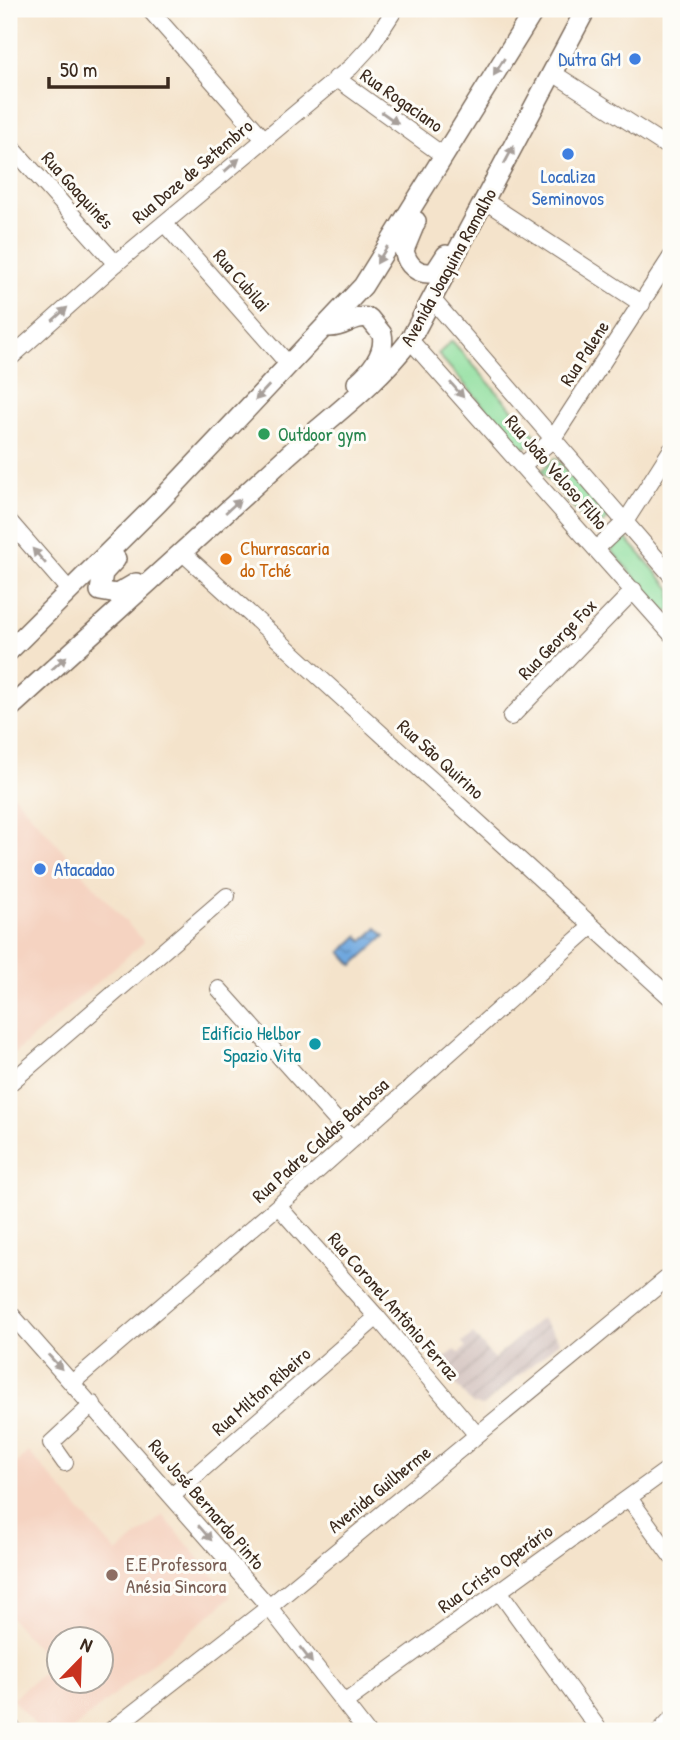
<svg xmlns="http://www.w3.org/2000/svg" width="680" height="1740" viewBox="0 0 680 1740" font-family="'Patrick Hand',sans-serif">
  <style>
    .built { fill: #f5d3c1; fill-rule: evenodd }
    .industrial { fill: url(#industrial-furrows) }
    .green { fill: #8ede9d; stroke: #64845e; stroke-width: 2 }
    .water { fill: url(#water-ripples); stroke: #56697e; stroke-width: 2 }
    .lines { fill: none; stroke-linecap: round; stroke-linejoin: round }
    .minor-casing { stroke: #7c6b5b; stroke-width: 18 }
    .major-casing { stroke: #7c6b5b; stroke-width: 22 }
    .minor { stroke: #fff; stroke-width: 16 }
    .major { stroke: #fff; stroke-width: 19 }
    .oneway { fill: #a79f9a }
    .shop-dot { fill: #3f7fe0; stroke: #fdfcf7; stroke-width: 2.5 }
    .leisure-dot { fill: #2e9e5b; stroke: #fdfcf7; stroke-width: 2.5 }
    .food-dot { fill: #e8710a; stroke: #fdfcf7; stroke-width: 2.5 }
    .culture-dot { fill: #0f9aa8; stroke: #fdfcf7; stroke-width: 2.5 }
    .education-dot { fill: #8d6e63; stroke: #fdfcf7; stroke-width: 2.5 }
    .labels { text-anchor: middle; stroke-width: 6; stroke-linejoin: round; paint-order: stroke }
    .shop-label { font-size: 19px; fill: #366cbe; stroke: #fdfcf7; text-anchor: end }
    .street-label { font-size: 19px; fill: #3b2a1e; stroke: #fdfcf7 }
    .leisure-label { font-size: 19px; fill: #27864d; stroke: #fdfcf7; text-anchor: start }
    .food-label { font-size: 19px; fill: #c56008; stroke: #fdfcf7; text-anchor: start }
    .culture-label { font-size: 19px; fill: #0d838f; stroke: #fdfcf7; text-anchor: end }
    .education-label { font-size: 19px; fill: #785e54; stroke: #fdfcf7; text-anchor: start }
  </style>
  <defs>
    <pattern id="industrial-furrows" width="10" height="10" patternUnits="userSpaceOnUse" patternTransform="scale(1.75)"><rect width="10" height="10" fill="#d1c0bc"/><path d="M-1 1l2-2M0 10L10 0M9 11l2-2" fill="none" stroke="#b4a5a1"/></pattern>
    <pattern id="water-ripples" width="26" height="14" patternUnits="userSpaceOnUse" patternTransform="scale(1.75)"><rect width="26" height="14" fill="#70a8df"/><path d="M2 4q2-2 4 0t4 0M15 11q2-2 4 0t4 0" fill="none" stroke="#5d89b4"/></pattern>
  </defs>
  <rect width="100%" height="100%" fill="#fdfcf7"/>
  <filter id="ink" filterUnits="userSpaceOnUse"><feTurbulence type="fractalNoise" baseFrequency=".0143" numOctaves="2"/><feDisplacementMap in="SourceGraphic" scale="14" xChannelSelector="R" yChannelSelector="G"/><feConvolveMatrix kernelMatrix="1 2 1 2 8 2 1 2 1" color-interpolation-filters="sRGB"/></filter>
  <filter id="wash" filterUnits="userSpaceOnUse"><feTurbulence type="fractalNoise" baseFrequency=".00686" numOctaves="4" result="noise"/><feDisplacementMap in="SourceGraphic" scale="28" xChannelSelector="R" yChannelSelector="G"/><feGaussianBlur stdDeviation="1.57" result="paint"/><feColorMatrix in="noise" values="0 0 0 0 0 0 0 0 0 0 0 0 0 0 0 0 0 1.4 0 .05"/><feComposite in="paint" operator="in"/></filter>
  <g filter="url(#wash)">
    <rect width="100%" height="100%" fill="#f4e3cb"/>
    <path class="built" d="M9,790l135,152 -135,116z
      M29,1452l88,101 46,-38 68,82 -160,134h-30l-29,-32 40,-34 -43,-49v-146zM60,1638h42v42h-42z"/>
    <path class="industrial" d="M541,1318l19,23 -77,65 -11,-2 -34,-41 17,-13 4,3 7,-5 -4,-5 11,-9 21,25z"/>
    <path class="green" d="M452,341l85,96 -15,13 -84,-96z
      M555,458l54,60 -15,13 -53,-60z
      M625,537l46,52v20l-5,4 -55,-63z"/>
    <path class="water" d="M377,928l8,8 -32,29 -12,-13 17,-16 5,5z"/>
  </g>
  <g filter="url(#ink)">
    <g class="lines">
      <defs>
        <path id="minor" d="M149,9l114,129
          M553,73l118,76
          M336,78l108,78
          M9,144l107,120
          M485,201l157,103
          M164,223l125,142
          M432,299l239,276
          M410,340l261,294
          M9,359l110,-98 232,-194 22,-24 22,-34
          M523,465l29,-25 119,-183
          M9,521l60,69
          M596,549l29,-27 46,-72
          M182,552l489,446
          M511,717l123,-127
          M219,989l134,150
          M9,1084l218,-188
          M278,1206l99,111 100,118
          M9,1312l260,295 97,124
          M73,1382l205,-176 314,-280
          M65,1463l-14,-20 42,-39
          M172,1496l205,-179
          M629,1498l42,58
          M499,1591l101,140
          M344,1703l327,-236
          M9,1725l6,6
          M110,1731l159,-124 402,-332
          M660,1731l11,-12"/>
        <path id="major" d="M416,221l-12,29c3,16 15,26 31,22l11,-17
          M329,327c16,1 23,-12 40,-9l13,16c4,19 -11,37 -25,49
          M116,559l-13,14 -3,18 17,3 19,-11
          M9,651l149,-148 205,-217 172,-277
          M9,709c92,-84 185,-167 277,-252 43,-39 88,-70 124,-117l176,-331"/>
      </defs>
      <use href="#minor" class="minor-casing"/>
      <use href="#major" class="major-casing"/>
      <use href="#minor" class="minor"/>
      <use href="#major" class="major"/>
    </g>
    <defs><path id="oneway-solid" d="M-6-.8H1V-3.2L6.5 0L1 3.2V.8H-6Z" transform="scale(1.75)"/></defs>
    <g class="oneway">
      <use href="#oneway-solid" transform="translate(499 67) rotate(122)"/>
      <use href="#oneway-solid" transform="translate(390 118) rotate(35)"/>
      <use href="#oneway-solid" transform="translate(509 155) rotate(-62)"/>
      <use href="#oneway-solid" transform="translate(232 165) rotate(-41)"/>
      <use href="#oneway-solid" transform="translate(382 255) rotate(122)"/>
      <use href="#oneway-solid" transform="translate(60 314) rotate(-42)"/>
      <use href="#oneway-solid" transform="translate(457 390) rotate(49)"/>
      <use href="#oneway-solid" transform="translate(262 393) rotate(133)"/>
      <use href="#oneway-solid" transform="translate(233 506) rotate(-42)"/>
      <use href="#oneway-solid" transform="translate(39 556) rotate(-131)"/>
      <use href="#oneway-solid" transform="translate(59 663) rotate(-42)"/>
      <use href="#oneway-solid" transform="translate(55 1362) rotate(47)"/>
      <use href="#oneway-solid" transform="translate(205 1533) rotate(49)"/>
      <use href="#oneway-solid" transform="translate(306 1655) rotate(52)"/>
    </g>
  </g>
  <g class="shop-dot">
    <circle cx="635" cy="59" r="7"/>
    <circle cx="568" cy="154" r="7"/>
    <circle cx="40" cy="869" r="7"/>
  </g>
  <circle class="leisure-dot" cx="264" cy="434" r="7"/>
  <circle class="food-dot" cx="226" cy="559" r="7"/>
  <circle class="culture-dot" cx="315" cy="1044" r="7"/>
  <circle class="education-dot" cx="112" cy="1575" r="7"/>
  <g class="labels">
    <g class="shop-label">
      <text x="621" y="66">Dutra GM</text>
      <text x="568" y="183" text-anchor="middle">Localiza<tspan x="568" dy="22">Seminovos</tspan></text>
      <text x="54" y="876" text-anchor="start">Atacadao</text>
    </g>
    <g class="street-label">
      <text transform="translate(402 100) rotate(35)" y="7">Rua Rogaciano</text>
      <text transform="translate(192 171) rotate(-40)" y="7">Rua Doze de Setembro</text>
      <text transform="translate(78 190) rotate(48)" y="7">Rua Goaquinés</text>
      <text transform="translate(448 267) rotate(-61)" y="7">Avenida Joaquina Ramalho</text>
      <text transform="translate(242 280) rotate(49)" y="7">Rua Cubilai</text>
      <text transform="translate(584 353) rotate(-57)" y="7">Rua Palene</text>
      <text transform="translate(557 472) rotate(49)" y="7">Rua João Veloso Filho</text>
      <text transform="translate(557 639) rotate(-46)" y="7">Rua George Fox</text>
      <text transform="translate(441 759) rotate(42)" y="7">Rua São Quirino</text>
      <text transform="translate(320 1140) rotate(-42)" y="7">Rua Padre Caldas Barbosa</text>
      <text transform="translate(394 1306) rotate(49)" y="7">Rua Coronel Antônio Ferraz</text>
      <text transform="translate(261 1391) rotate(-41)" y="7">Rua Milton Ribeiro</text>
      <text transform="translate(379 1489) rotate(-39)" y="7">Avenida Guilherme</text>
      <text transform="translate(207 1504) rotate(49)" y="7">Rua José Bernardo Pinto</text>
      <text transform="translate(495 1568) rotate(-36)" y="7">Rua Cristo Operário</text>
    </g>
    <g class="leisure-label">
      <text x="278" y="441">Outdoor gym</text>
    </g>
    <g class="food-label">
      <text x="240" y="555">Churrascaria<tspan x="240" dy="22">do Tché</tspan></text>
    </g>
    <g class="culture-label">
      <text x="301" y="1040">Edifício Helbor<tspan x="301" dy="22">Spazio Vita</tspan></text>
    </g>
    <g class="education-label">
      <text x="126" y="1571">E.E Professora<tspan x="126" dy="22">Anésia Sincora</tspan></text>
    </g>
  </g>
  <rect width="680" height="1740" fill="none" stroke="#fdfcf7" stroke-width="35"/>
  <g transform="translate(80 1660) rotate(23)"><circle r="33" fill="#fdfcf7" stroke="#afa8a0" stroke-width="2"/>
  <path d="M0-5L12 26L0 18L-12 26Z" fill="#c8321e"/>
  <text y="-10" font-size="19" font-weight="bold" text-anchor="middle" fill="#3b2a1e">N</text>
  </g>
  <path d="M49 77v10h119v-10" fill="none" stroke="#3b2a1e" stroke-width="3.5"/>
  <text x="60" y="77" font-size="21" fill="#3b2a1e" stroke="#fdfcf7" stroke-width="5" paint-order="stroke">50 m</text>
</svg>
